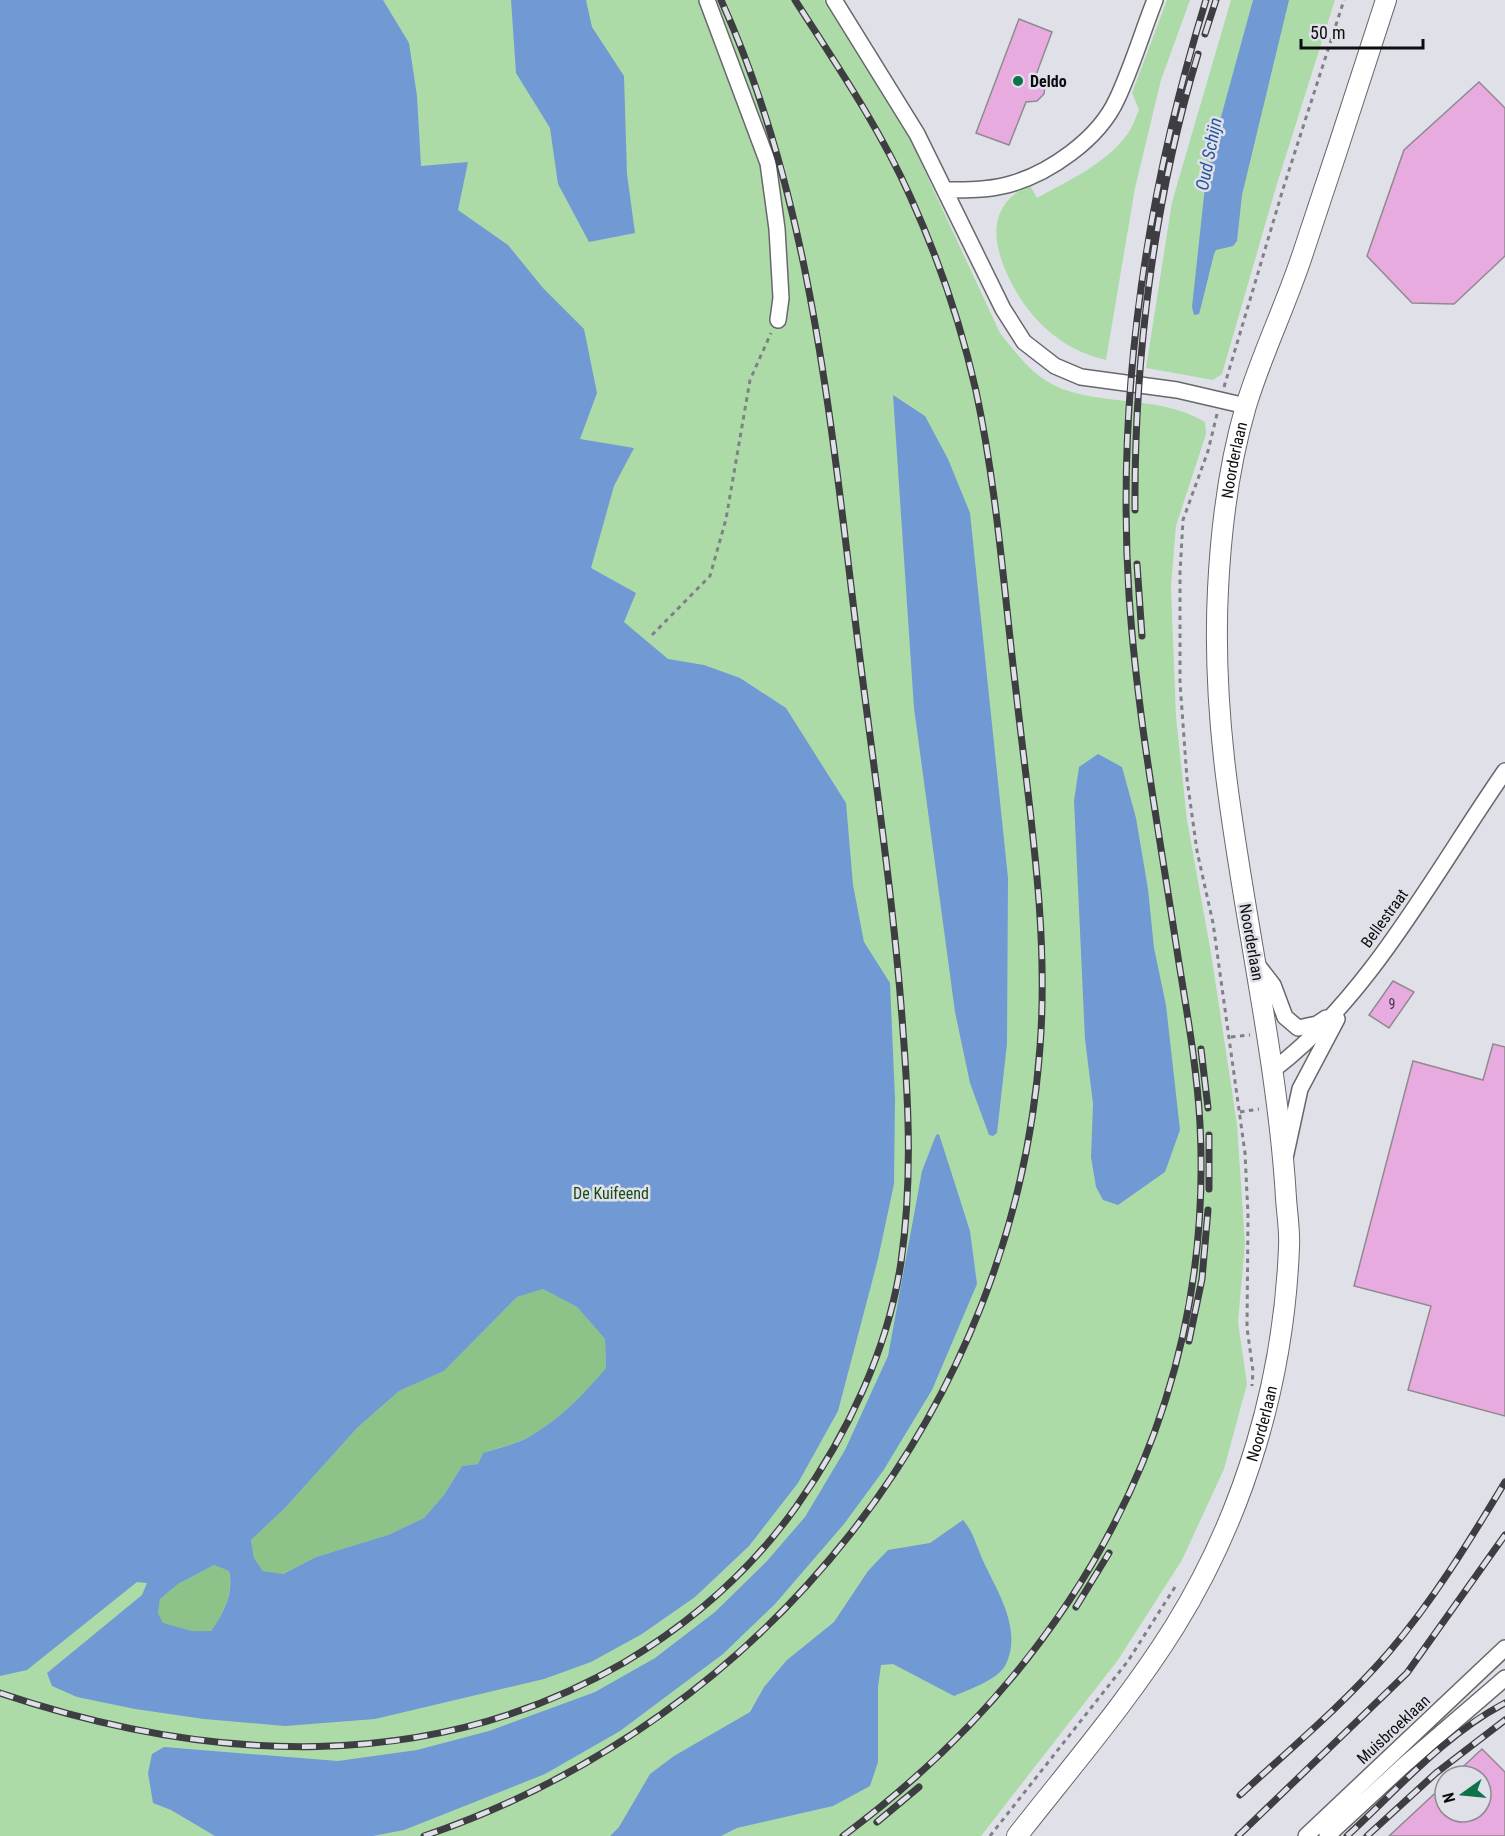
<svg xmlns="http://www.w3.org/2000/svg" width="1505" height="1836" viewBox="0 0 1505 1836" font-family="'Roboto Condensed',sans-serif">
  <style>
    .green { fill: #acdba8 }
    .forest { fill: #8dc389 }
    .water { fill: #7199d4; fill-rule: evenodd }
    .building { fill: #e8abe0; stroke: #908a8f; stroke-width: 1.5 }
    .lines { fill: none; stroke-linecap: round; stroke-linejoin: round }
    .minor-casing { stroke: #67676e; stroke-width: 18 }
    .major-casing { stroke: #67676e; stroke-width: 22 }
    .path { stroke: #808186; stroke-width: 3; stroke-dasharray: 4.5 4.5; stroke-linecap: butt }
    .minor { stroke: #fff; stroke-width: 15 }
    .major { stroke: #fff; stroke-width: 20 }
    .rail-casing { stroke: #3e3e42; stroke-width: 7 }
    .rail { stroke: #e0e1e8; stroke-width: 4.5; stroke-dasharray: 14; stroke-linecap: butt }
    .poi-dot { fill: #107249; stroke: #e0e1e8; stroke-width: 2 }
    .labels { text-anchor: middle; stroke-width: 5; stroke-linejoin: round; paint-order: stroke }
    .number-label { font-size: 14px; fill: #443444 }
    .poi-label { font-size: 16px; font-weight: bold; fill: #0d0d10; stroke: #e0e1e8; text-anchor: start }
    .street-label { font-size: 16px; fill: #0d0d10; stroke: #e0e1e8 }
    .park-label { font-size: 16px; fill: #164c15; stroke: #e0e1e8 }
    .water-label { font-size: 18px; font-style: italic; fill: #24559d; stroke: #e0e1e8 }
  </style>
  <rect width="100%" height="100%" fill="#e0e1e8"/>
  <path class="green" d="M0,0h824l84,135 92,198c13,16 27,35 45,47 44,29 111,12 160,42l1,12 -30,92 -5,61 5,130 11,103 24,133 26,171 8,120 -7,78 9,62 -23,85 -42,91 -64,100 -137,176h-981z
    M1167,0h23l-29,80 -26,108 -29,172c-49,-11 -83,-47 -102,-93 -7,-18 -12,-40 -2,-58 5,-11 17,-18 27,-25l8,14c31,-17 68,-34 89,-62 6,-7 9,-18 13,-26l-7,-17z
    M1231,0h104l-59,187 -54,187 -9,6 -67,-12 26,-166z"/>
  <path class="forest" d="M543,1289l34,18 28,32 1,30c-22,25 -45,49 -74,66 -14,9 -34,12 -49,18l-5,11 -16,2 -18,29 -20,23 -36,17 -72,22 -34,17 -19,-3 -9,-13 -3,-18 34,-32 72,-80 42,-37 45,-20 73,-74z
    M214,1565l15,6c4,24 -5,41 -18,60h-19l-29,-7 -5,-11 2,-14 18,-15z"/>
  <path class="water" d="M0,0h383l26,43 8,53 4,70 47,-4 -10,48 50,35 35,43 41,41 13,64 -17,46 54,9 -20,38 -23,82 45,25 -12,29 44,37 36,6 36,13 46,30 60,95 7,82 11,57 26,41 5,116 -1,85 -16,75 -40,152 -40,72 -49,63 -54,51 -53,37 -51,28 -47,17 -169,40 -90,7 -81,-7 -69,-10 -58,-12 -25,-11 -5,-13 95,-78 5,-12 -10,-1 -110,88 -27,6zM543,1289l34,18 28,32 1,29c-22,26 -45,50 -74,67 -14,9 -34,13 -49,18l-5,11 -16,2 -18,29 -20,23 -36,17 -72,22 -33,17 -20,-3 -9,-13 -3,-18 34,-32 72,-80 42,-37 45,-20 73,-74zM214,1565l15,6c5,23 -5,41 -18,60h-19l-29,-8 -5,-10 2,-14 18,-15z
    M511,0h75l6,27 32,49 3,98 8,59 -46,9 -31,-58 -8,-56 -34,-55z
    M1253,0h36l-47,195 -5,46 -4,5 -17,4 -2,4 -13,53 -2,7 -5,1 -2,-8 15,-139z
    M893,395l32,21 23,43 22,54 38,365 -1,166 -10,89 -4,3 -4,-1 -19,-52 -15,-71 -41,-304z
    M1098,754l24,13 14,51 12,71 6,59 12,57 14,125 -15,42 -47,33 -15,-5 -7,-13 -5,-30 2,-53 -8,-65 -11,-238 5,-34z
    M939,1134l31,97 7,53 -45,106 -49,81 -39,53 -69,80 -52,50 -103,77 -75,43 -141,56 -31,6h-158l-44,-26 -18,-7 -5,-30 4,-19 12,-7 174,14 79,-11 72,-19 106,-39 60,-34 60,-46 52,-51 38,-44 40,-67 43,-94 34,-185 14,-36z
    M963,1520c12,14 14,29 22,45 14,29 38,67 20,101 -8,14 -37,24 -51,30l-61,-32 -12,1 -3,22v75l-8,24 -37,20 -96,22 -16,8h-111l9,-9 31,-53 24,-18 76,-44 14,-25 23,-27 47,-38 34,-51 20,-21 42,-7z"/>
  <path class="building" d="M1019,19l33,13 -16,43 9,10 -1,9 -7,7 -11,1 -17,43 -33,-12z
    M1479,82l26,26v148l-51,48 -42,-1 -45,-47 37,-106z
    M1393,981l21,11 -25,36 -20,-13z
    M1493,1044l12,3v369l-97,-26 23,-84 -77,-20 59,-225 70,19z
    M1482,1749l23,23v64h-116l56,-52v28h36v-36h-28z"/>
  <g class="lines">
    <defs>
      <path id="minor" d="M707,0l61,163 9,66 4,69 -3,22
        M834,0l83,134 86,175 21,33 31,24 26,11 96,13 69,16
        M947,190c20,0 40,0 60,-5 42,-11 92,-46 110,-86 15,-32 25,-66 38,-99
        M1256,963l17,22 12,32 13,11 19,-4 9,-6
        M1273,1070c97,-73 163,-200 232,-299
        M1285,1158l15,-69 37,-70
        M1306,1836l199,-188
        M1327,1836l77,-71 101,-87"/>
      <g id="major">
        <path id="s1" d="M1017,1836c54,-69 112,-136 158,-210 70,-113 109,-246 114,-379 1,-16 -2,-33 -3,-49 -4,-71 -15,-142 -27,-212 -22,-136 -48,-258 -41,-397 3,-61 11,-125 28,-183 16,-53 41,-103 58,-156 28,-83 55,-167 82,-250"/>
      </g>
    </defs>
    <use href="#minor" class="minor-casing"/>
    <use href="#major" class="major-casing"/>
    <path class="path" d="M1224,387l59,-198 61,-189
      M1217,414l-9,37 -25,69 -3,53v110l7,96 10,72 16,72 32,230 3,62 -1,113 6,43 -1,15
      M652,635l58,-59 16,-57 24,-139 21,-47
      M1231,1037l19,-2
      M1240,1112l19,-3
      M990,1836l138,-175 47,-74"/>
    <use href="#minor" class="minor"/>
    <use href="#major" class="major"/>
    <defs>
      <path id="rail" d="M1205,34l11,-34
        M1135,510c-1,-152 19,-310 63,-456
        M1137,564l5,72
        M1201,1049l7,59
        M1209,1135v54
        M1189,1341l13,-62 6,-69
        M1076,1607l33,-54
        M0,1693c208,70 430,83 625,-31 67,-40 126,-92 171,-155 51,-72 92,-157 105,-245 11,-77 8,-154 2,-231 -9,-130 -29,-259 -45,-388 -27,-216 -46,-443 -137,-643
        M1240,1795c50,-46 104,-91 149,-143 44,-51 81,-112 116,-170
        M877,1822l42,-35
        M424,1836c342,-116 590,-427 616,-789 9,-119 -11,-238 -24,-356 -12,-100 -19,-202 -40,-300 -15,-67 -38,-133 -66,-195 -31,-69 -74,-132 -115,-196
        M843,1836c230,-171 372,-420 357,-712 -3,-56 -13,-111 -22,-167 -18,-120 -41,-241 -49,-362 -13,-204 17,-401 77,-595
        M1238,1836l169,-163 98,-138
        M1347,1836c50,-46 97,-101 158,-133
        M1367,1836l69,-63 69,-53"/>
    </defs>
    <use href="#rail" class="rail-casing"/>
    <use href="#rail" class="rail"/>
  </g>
  <circle class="poi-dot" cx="1018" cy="81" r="6"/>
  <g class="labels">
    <g class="number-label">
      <text x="1392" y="1009">9</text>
    </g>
    <g class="poi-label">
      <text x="1030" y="87">Deldo</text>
    </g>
    <g class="street-label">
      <text dy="6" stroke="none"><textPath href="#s1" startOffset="1456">Noorderlaan</textPath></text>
      <text transform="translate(1384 918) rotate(-54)" y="6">Bellestraat</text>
      <text transform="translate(1252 942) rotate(80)" y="6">Noorderlaan</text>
      <text dy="6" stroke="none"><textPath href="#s1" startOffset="484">Noorderlaan</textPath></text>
      <text transform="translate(1393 1729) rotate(-43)" y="6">Muisbroeklaan</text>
    </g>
    <g class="park-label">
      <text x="611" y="1199">De Kuifeend</text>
    </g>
    <g class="water-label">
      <text transform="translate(1209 154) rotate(-79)" y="6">Oud Schijn</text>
    </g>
  </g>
  <g transform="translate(1463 1794) rotate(255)"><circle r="28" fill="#e0e1e8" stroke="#8c8c92" stroke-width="1.5"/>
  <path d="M0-4.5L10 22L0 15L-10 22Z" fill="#107249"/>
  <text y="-9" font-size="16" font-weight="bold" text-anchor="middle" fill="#0d0d10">N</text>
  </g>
  <path d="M1301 39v9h122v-9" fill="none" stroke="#0d0d10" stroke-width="3"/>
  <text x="1310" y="39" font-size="18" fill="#0d0d10" stroke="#e0e1e8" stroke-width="4.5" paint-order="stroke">50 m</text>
</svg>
